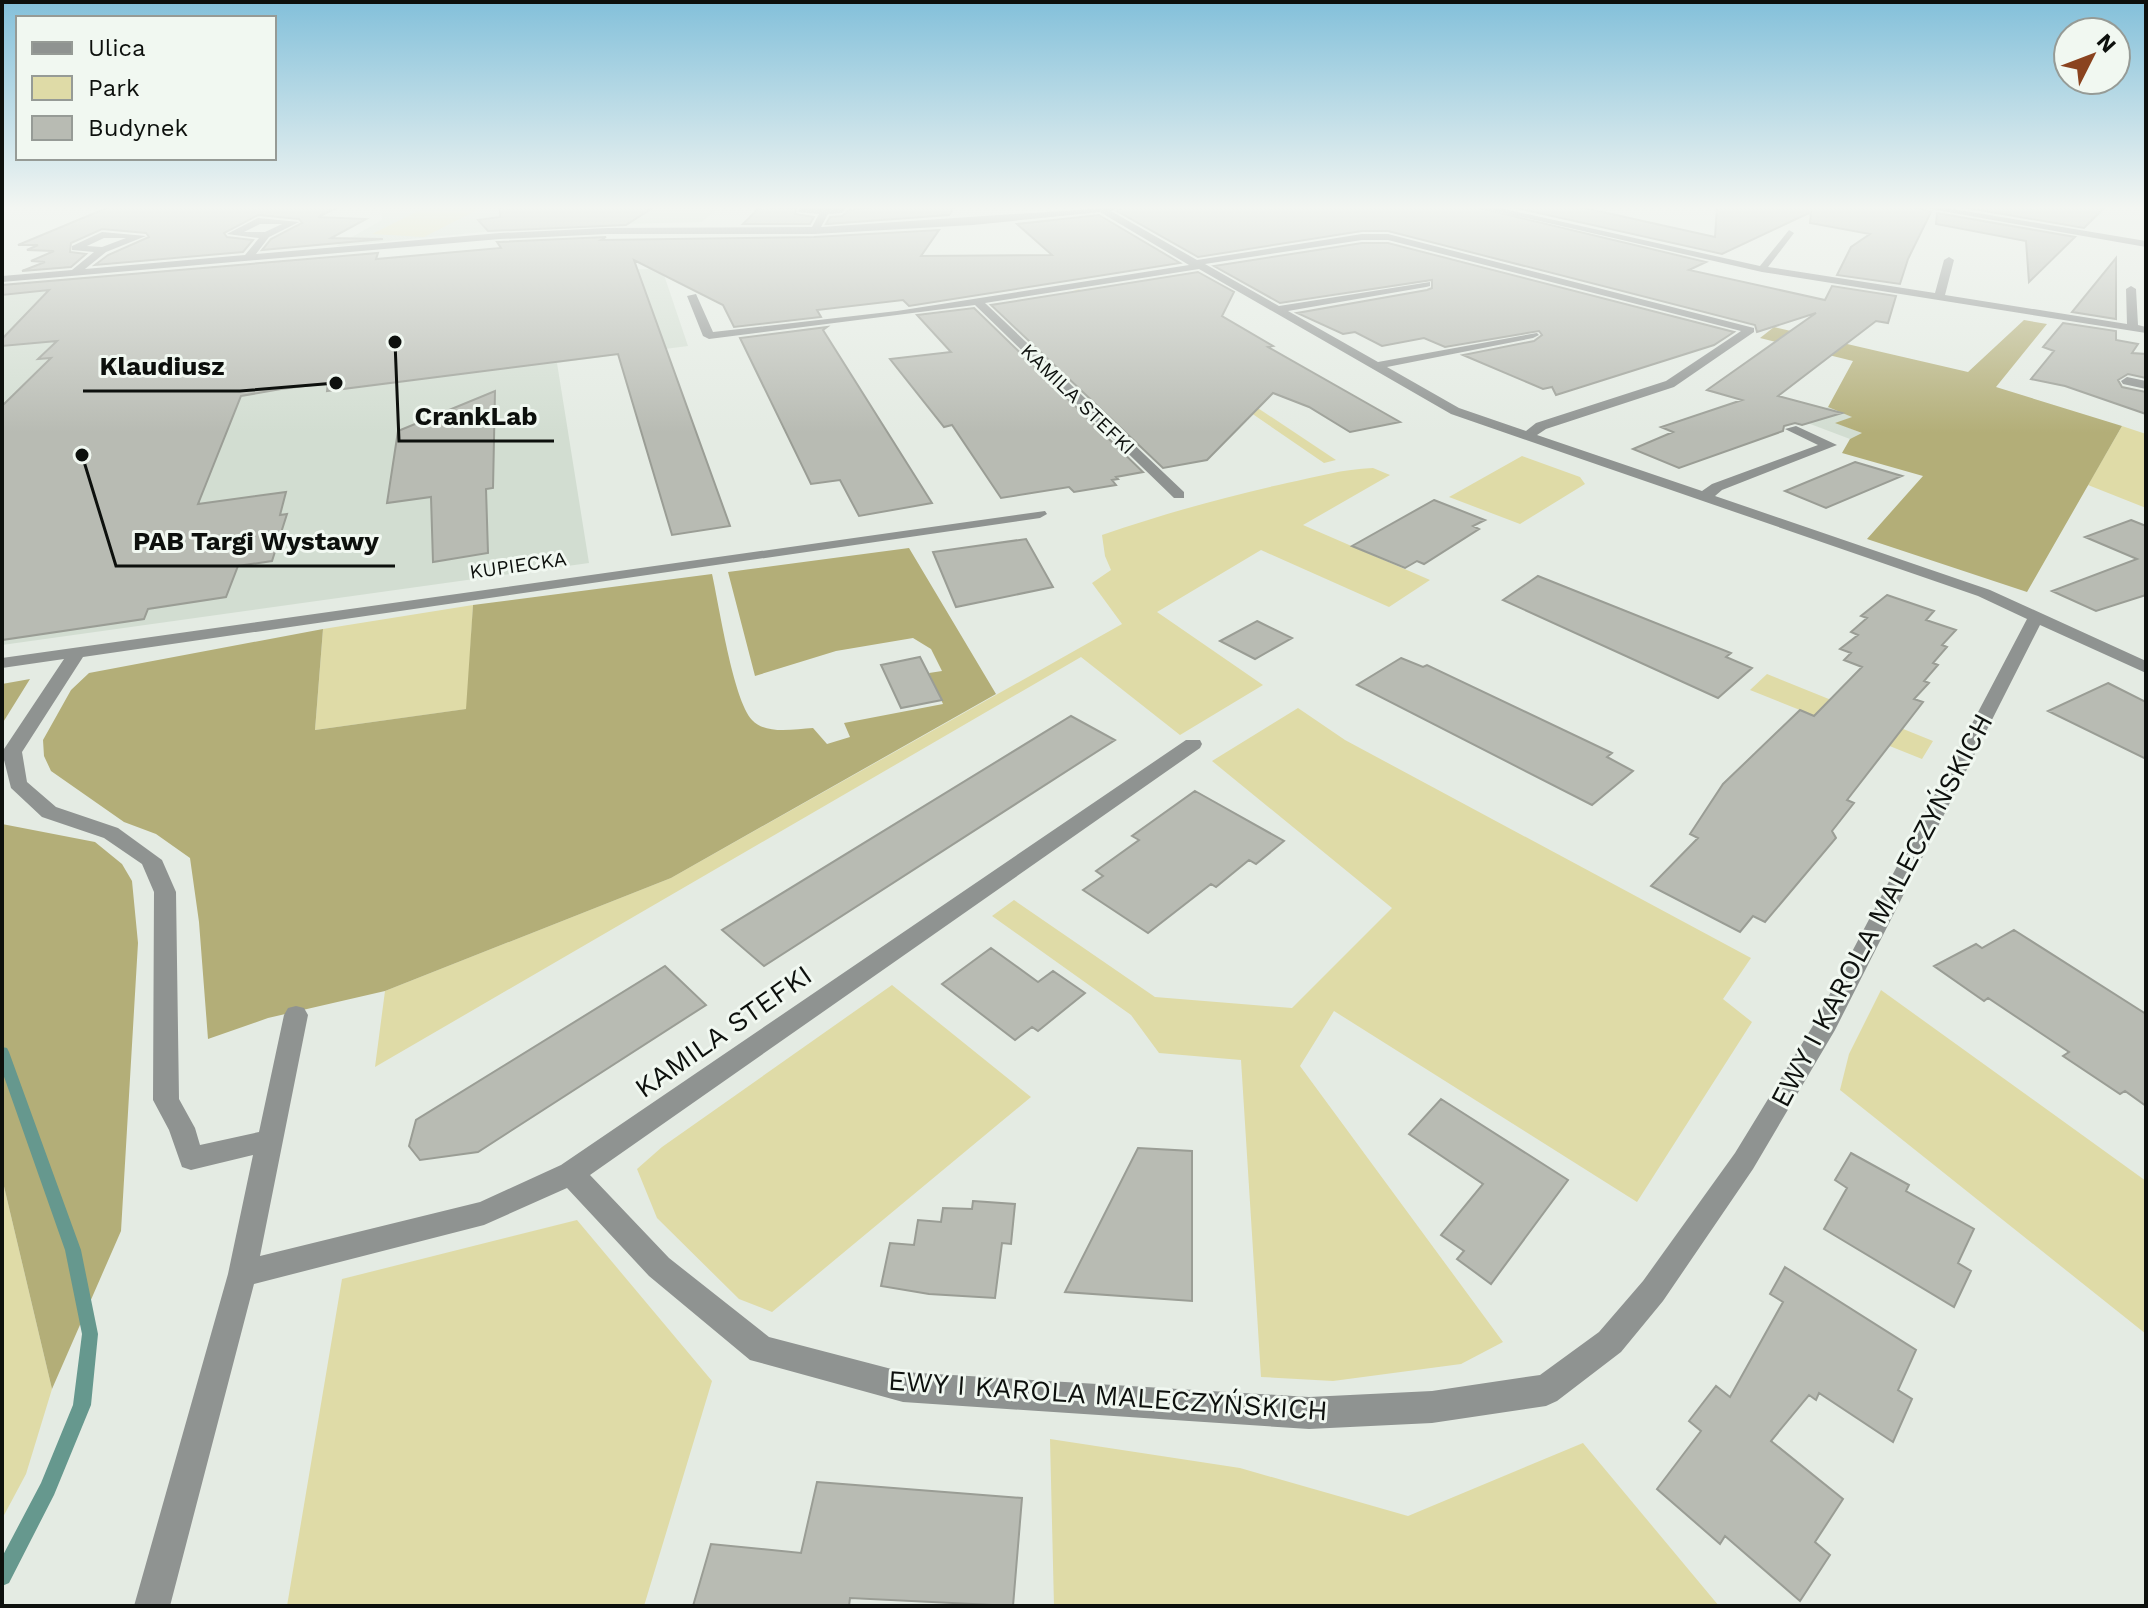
<svg xmlns="http://www.w3.org/2000/svg" width="2148" height="1608" viewBox="0 0 2148 1608" font-family="'Work Sans',sans-serif">
  <style>
    .built { fill: #d2ddd1 }
    .green { fill: #dfdba7 }
    .forest { fill: #b3ae78 }
    .lines { fill: none; stroke-linecap: round; stroke-linejoin: round }
    .stream { fill: #66988e; fill-rule: evenodd }
    .building { fill: #b8bbb3; stroke: #9a9d95; stroke-width: 2 }
    .minor { fill: #8f9391; fill-rule: evenodd }
    .labels { text-anchor: middle; stroke-width: 6; stroke-linejoin: round; paint-order: stroke }
    .far-street-label { font-size: 20px; fill: #0d100d; stroke: #f1f8f1 }
    .near-street-label { font-size: 28px; fill: #0d100d; stroke: #f1f8f1 }
    .leader { fill: none; stroke: #0d100d; stroke-width: 3 }
    .callout-dot { fill: #0d100d; stroke: #f1f8f1; stroke-width: 3 }
    .callout-label { font-size: 26px; text-anchor: middle; font-weight: bold; fill: #0d100d; stroke: #f1f8f1; stroke-width: 6; stroke-linejoin: round; paint-order: stroke }
  </style>
  <rect width="100%" height="100%" fill="#e4ebe3"/>
  <path class="built" d="M381,207h338l-17,15 -154,4 -212,20 46,-26z
    M662,269l26,77 -131,17 32,200 -587,82v-360l333,4 231,-19z
    M1828,407l25,10 -16,6 27,11 -14,5 -53,-20z"/>
  <path class="green" d="M426,207l55,1 -57,29 -52,-3z
    M1079,289l257,171 -12,3 -251,-172z
    M2122,426l24,8v74l-58,-23z
    M1522,456l58,21 5,7 -65,40 -71,-27z
    M1373,468l17,7 -87,50 127,55 -41,27 -128,-57 -104,62 106,73 -83,50 -99,-78 -706,410 10,-76 286,-113 451,-254 -30,-41 19,-13 -6,-14 -3,-21c61,-21 122,-38 185,-52 29,-6 56,-14 86,-15z
    M473,605l-6,104 -152,21 8,-101z
    M1767,674l166,67 -11,18 -172,-69z
    M1298,708l47,32 406,218 -28,41 29,23 -115,180 -303,-191 -34,55 203,276 -42,22 -128,17 -72,-4 -20,-317 -82,-7 -28,-38 -139,-99 22,-16 141,97 137,11 100,-100 -180,-147z
    M892,985l139,112 -259,215 -33,-13 -82,-81 -20,-49 25,-22z
    M1881,990l265,191v153l-306,-244 9,-36z
    M2,1178l50,211 -26,85 -24,45z
    M577,1220l135,161 -68,225h-357l55,-327z
    M1050,1439l190,29 168,48 175,-73 136,163h-665z"/>
  <path class="forest" d="M2024,320l23,4 -51,63 126,39 -95,166 -160,-53 56,-63 -81,-23 8,-14 12,-6 -27,-10 17,-6 -24,-10 25,-46 -93,-23 14,-11 194,45z
    M909,548l87,146 -325,184 -286,113 -117,27 -60,21 -9,-117 -9,-64 -34,-24 -32,-12 -73,-51 -7,-15 -1,-16 28,-50 18,-17 234,-44 -8,101 151,-21 7,-104 239,-31c7,31 21,125 40,146 14,15 42,9 61,8l14,16 23,-7 -6,-14 99,-19 -14,-31 13,-2 -11,-22 -18,-11 -77,13 -81,25 -27,-104z
    M30,679l-28,45v-40z
    M2,824l93,18 27,22 10,17 6,62 -17,288 -69,158 -50,-211z"/>
  <g class="lines">
    <path class="stream" d="M2,1047l5,1 2,4 72,198 17,84 -7,71 -37,90 -45,88 -7,3v-29l39,-74 32,-78 9,-71 -17,-84 -63,-179z"/>
  </g>
  <path class="building" d="M109,207h229l-20,10 48,2 -35,19 52,1 -121,11 9,-11 31,-16 -3,-4 -41,-4 -34,18 3,4 26,3 -10,12 -148,13 13,-10 41,-18 -3,-4 -44,-4 -31,14 -1,9 16,2 -15,13 -49,4 23,-9 -14,-1 23,-10 -27,-1 11,-5h-20z
    M500,207h154l-28,18 -138,6 -10,-11 22,-3z
    M760,207l36,1 -1,6 19,3 -4,7h-67z
    M873,207h81l-5,8 -123,9 4,-7 12,-1 7,-6z
    M1122,207h353l231,55 -17,8 136,30 7,-14 64,10 -8,27 -12,-2 -98,75 64,17 -40,12 -7,-2 -11,3 -1,5 -104,37 -46,-19 40,-17 -12,-5 81,-27 -35,-10 109,-77 -59,19 -2,-7 -367,-94h-26l-164,26 -81,-46z
    M1512,207h68l135,30 2,-30h199l15,5 -23,47 -8,25 -63,-9 14,-28 19,-13 -60,-11 1,-11 -89,42z
    M1962,207h143l-21,21z
    M1937,213l138,24 -46,45 -3,-41 -90,-17z
    M1099,215l81,48 -271,43 -6,-6 -86,10 4,7 -87,10 -11,-22 -89,-45 96,266 -58,9 -54,-181 -291,37 1,-8 -47,6 -40,7 -43,108 88,-12 -6,23 7,-1 -15,47 -34,5 -12,31 -78,12 -4,10 -142,21v-234l49,-48 -13,1 19,-18 -55,5v-7l47,-49 -47,5v-10l376,-32 -2,6 125,-11 -4,-6h3l106,-5 -5,3 213,-3 125,-7 -18,26 131,-1 -35,-31z
    M1362,243h26l346,89 -20,13 -158,50 -4,-8 -9,2 -80,-34 71,-14 8,-6 -3,-4 -94,16 -21,-9 -42,8 -27,-14 -12,2 -46,-21 130,-23 5,-2v-8l-152,23 -66,-37z
    M2116,258v61l-44,-7z
    M1198,272l36,20 -12,24 51,30 -5,1 132,75 -50,10 -41,-25 -36,-14 -66,67 -44,8 -172,-163z
    M974,308l169,164 -27,5 2,2 -6,1 4,5 -42,7 -5,-5 -68,11 -49,-73 -8,2 -54,-68 61,-7 -34,-37z
    M2063,323l53,8v9l22,4 -6,9 14,1v24l-18,-4 -10,6 4,7 24,5v22l-81,-28 -34,-7 23,-28 -11,-4z
    M827,327l-4,3 109,173 -73,13 -19,-36 -29,4 -71,-146z
    M495,391l-2,97 -7,1 2,64 -55,9 -2,-65 -44,6 11,-72z
    M1855,462l47,14 -76,32 -41,-17z
    M1434,500l51,20 -12,6 6,3 -55,35 -7,-3 -12,7 -53,-22z
    M2131,520l15,6v69l-50,16 -44,-20 85,-32 -52,-22z
    M1026,539l27,48 -97,20 -23,-55z
    M1538,576l193,77 -5,4 26,11 -34,30 -215,-98z
    M1887,595l47,16 -8,9 30,10 -14,15 5,2 -14,16 5,2 -14,16 5,2 -15,16 9,3 -76,98 7,3 -22,28 4,7 -71,84 -12,-6 -13,16 -89,-46 47,-48 -8,-4 33,-50 77,-74 14,6 48,-49 -18,-7 7,-7 -11,-4 18,-14 -7,-3 16,-14 -6,-2z
    M1257,621l35,17 -37,21 -35,-18z
    M920,657l22,43 -41,8 -20,-43z
    M1401,658l22,9 4,-2 185,88 -5,4 26,14 -41,34 -235,-120z
    M2108,683l38,19v57l-98,-48z
    M1071,716l44,24 -351,226 -42,-36z
    M1195,791l89,50 -28,23 -7,-4 -33,27 -5,-3 -63,49 -65,-43 20,-14 -7,-5 43,-31 -7,-4z
    M2014,930l132,84v92l-21,-15 -5,3 -57,-38 6,-4 -81,-54 -4,3 -50,-35 42,-22 6,4z
    M991,948l47,34 15,-11 32,22 -47,38 -6,-4 -17,13 -73,-56z
    M665,966l41,39 -228,147 -58,8 -11,-14 7,-26z
    M1441,1099l127,81 -77,104 -34,-25 7,-8 -23,-16 42,-51 -74,-50z
    M1138,1148l54,3v150l-127,-9z
    M1851,1153l58,32 -3,6 68,38 -16,34 13,8 -17,36 -130,-78 23,-41 -12,-8z
    M973,1201l42,3 -4,40 -9,-1 -7,55 -66,-4 -48,-8 9,-43 24,2 4,-25 23,2 2,-14 29,1z
    M1785,1267l131,83 -18,40 14,9 -19,43 -74,-49 -3,7 -7,-5 -38,46 72,58 -28,43 15,13 -30,46 -75,-65 -5,8 -63,-55 44,-58 -12,-10 27,-35 14,11 53,-95 -13,-8z
    M817,1482l205,16 -9,108 -163,-8 -1,8h-156l18,-62 90,9z"/>
  <g class="lines">
    <path class="minor" d="M800,207h47l-5,6 -14,1 -7,13 298,-20 -8,4 86,49 165,-26h26l366,94v4l-80,55 -128,42 -9,6 165,56 10,-7 106,-39 -33,-16 11,-3 41,19 -115,45 -7,6 275,94 156,71v12l-106,-48 -205,405 -82,139 -90,132 -42,51 -64,49 -11,5 -114,17 -123,6 -406,-27 -153,-42 -101,-84 -82,-88 -83,37 -230,59 -84,322h-36l94,-332 25,-119 -62,15 -9,-3 -13,-37 -16,-30 1,-208 -12,-28 -38,-26 -62,-21 -31,-29 -9,-36 62,-93 -62,9v-10l1043,-147 2,3 -7,4 -957,139 -61,95 5,30 29,25 62,21 44,32 14,32 3,207 16,29 5,17 59,-13 25,-117 4,-7 8,-2 8,2 4,7 -48,241 220,-54 81,-37 625,-425h14l2,4 -2,4 -610,427 79,83 100,79 134,35 406,25 123,-6 108,-16 59,-43 44,-51 92,-128 79,-129 213,-405 -49,-23 -527,-182 -252,-145 -214,34 199,189v6h-10l-199,-193 -266,34 -6,-3 -16,-40 9,-2 17,38 184,-21 292,-46 -89,-53 -127,13 -159,9h-207l-107,5 -498,43v-6l70,-6 22,-18 -22,-2v-4l30,-14 44,4 -40,16 -21,17 160,-14 14,-17 -32,-4 31,-16 41,4 -30,15 -13,17 244,-21 107,-5 205,-1 7,-13 -22,-2zM260,224h22l-17,8h-21zM104,238h22l-24,9 -15,-1zM1362,240h26l353,91 -75,50 -130,42 -10,8 -67,-23 -72,-41 146,-29 6,-3 -2,-2 -159,29 -90,-51 138,-24 4,-1v-4l-151,24 -74,-42z
      M1478,207h18l264,59 29,-36 5,3 -26,34 167,26 9,-33 5,-3 5,3 -9,35 182,29 -1,-35 5,-3 5,3 2,36 8,2v6l-384,-61z
      M1919,207h22l205,34v6z
      M2127,377l19,4v8l-23,-5 -2,-3z"/>
  </g>
  <linearGradient id="sky" x2="0" y2="1"><stop stop-color="#83c0da"/><stop offset="0.48" stop-color="#f3f6f2"/><stop offset="1" stop-color="#f3f6f2" stop-opacity="0"/></linearGradient>
  <rect width="2148" height="433" fill="url(#sky)"/>
  <g class="labels">
    <g class="far-street-label">
      <text transform="translate(1078 399) rotate(44)" y="7">KAMILA STEFKI</text>
      <text transform="translate(518 565) rotate(-8)" y="7">KUPIECKA</text>
    </g>
    <g class="near-street-label">
      <text transform="translate(1881 910) rotate(-62)" y="10">EWY I KAROLA MALECZYŃSKICH</text>
      <text transform="translate(723 1031) rotate(-35)" y="10">KAMILA STEFKI</text>
      <text transform="translate(1108 1395) rotate(4)" y="10">EWY I KAROLA MALECZYŃSKICH</text>
    </g>
  </g>
  <path class="leader" d="M336 383L240 391H83M395 342L399 441H554M82 455L116 566H395"/>
  <g class="callout-dot">
    <circle cx="336" cy="383" r="8"/>
    <circle cx="395" cy="342" r="8"/>
    <circle cx="82" cy="455" r="8"/>
  </g>
  <g class="callout-label">
    <text x="162" y="375">Klaudiusz</text>
    <text x="476" y="425">CrankLab</text>
    <text x="256" y="550">PAB Targi Wystawy</text>
  </g>
  <rect width="2148" height="1608" fill="none" stroke="#0d100d" stroke-width="8"/>
  <rect x="16" y="16" width="260" height="144" fill="#f1f8f1" stroke="#969b96" stroke-width="2"/>
  <rect x="32" y="42" width="40" height="12" fill="#8f9391" stroke="#969b96" stroke-width="2"/>
  <text x="88" y="56" font-size="24" fill="#0d100d">Ulica</text>
  <rect x="32" y="76" width="40" height="24" fill="#dfdba7" stroke="#969b96" stroke-width="2"/>
  <text x="88" y="96" font-size="24" fill="#0d100d">Park</text>
  <rect x="32" y="116" width="40" height="24" fill="#b8bbb3" stroke="#969b96" stroke-width="2"/>
  <text x="88" y="136" font-size="24" fill="#0d100d">Budynek</text>
  <g transform="translate(2092 56) rotate(48)"><circle r="38" fill="#f1f8f1" stroke="#969b96" stroke-width="2"/>
  <path d="M0-6L14 30L0 20L-14 30Z" fill="#8a431f"/>
  <text y="-12" font-size="22" font-weight="bold" text-anchor="middle" fill="#0d100d">N</text>
  </g>
</svg>
